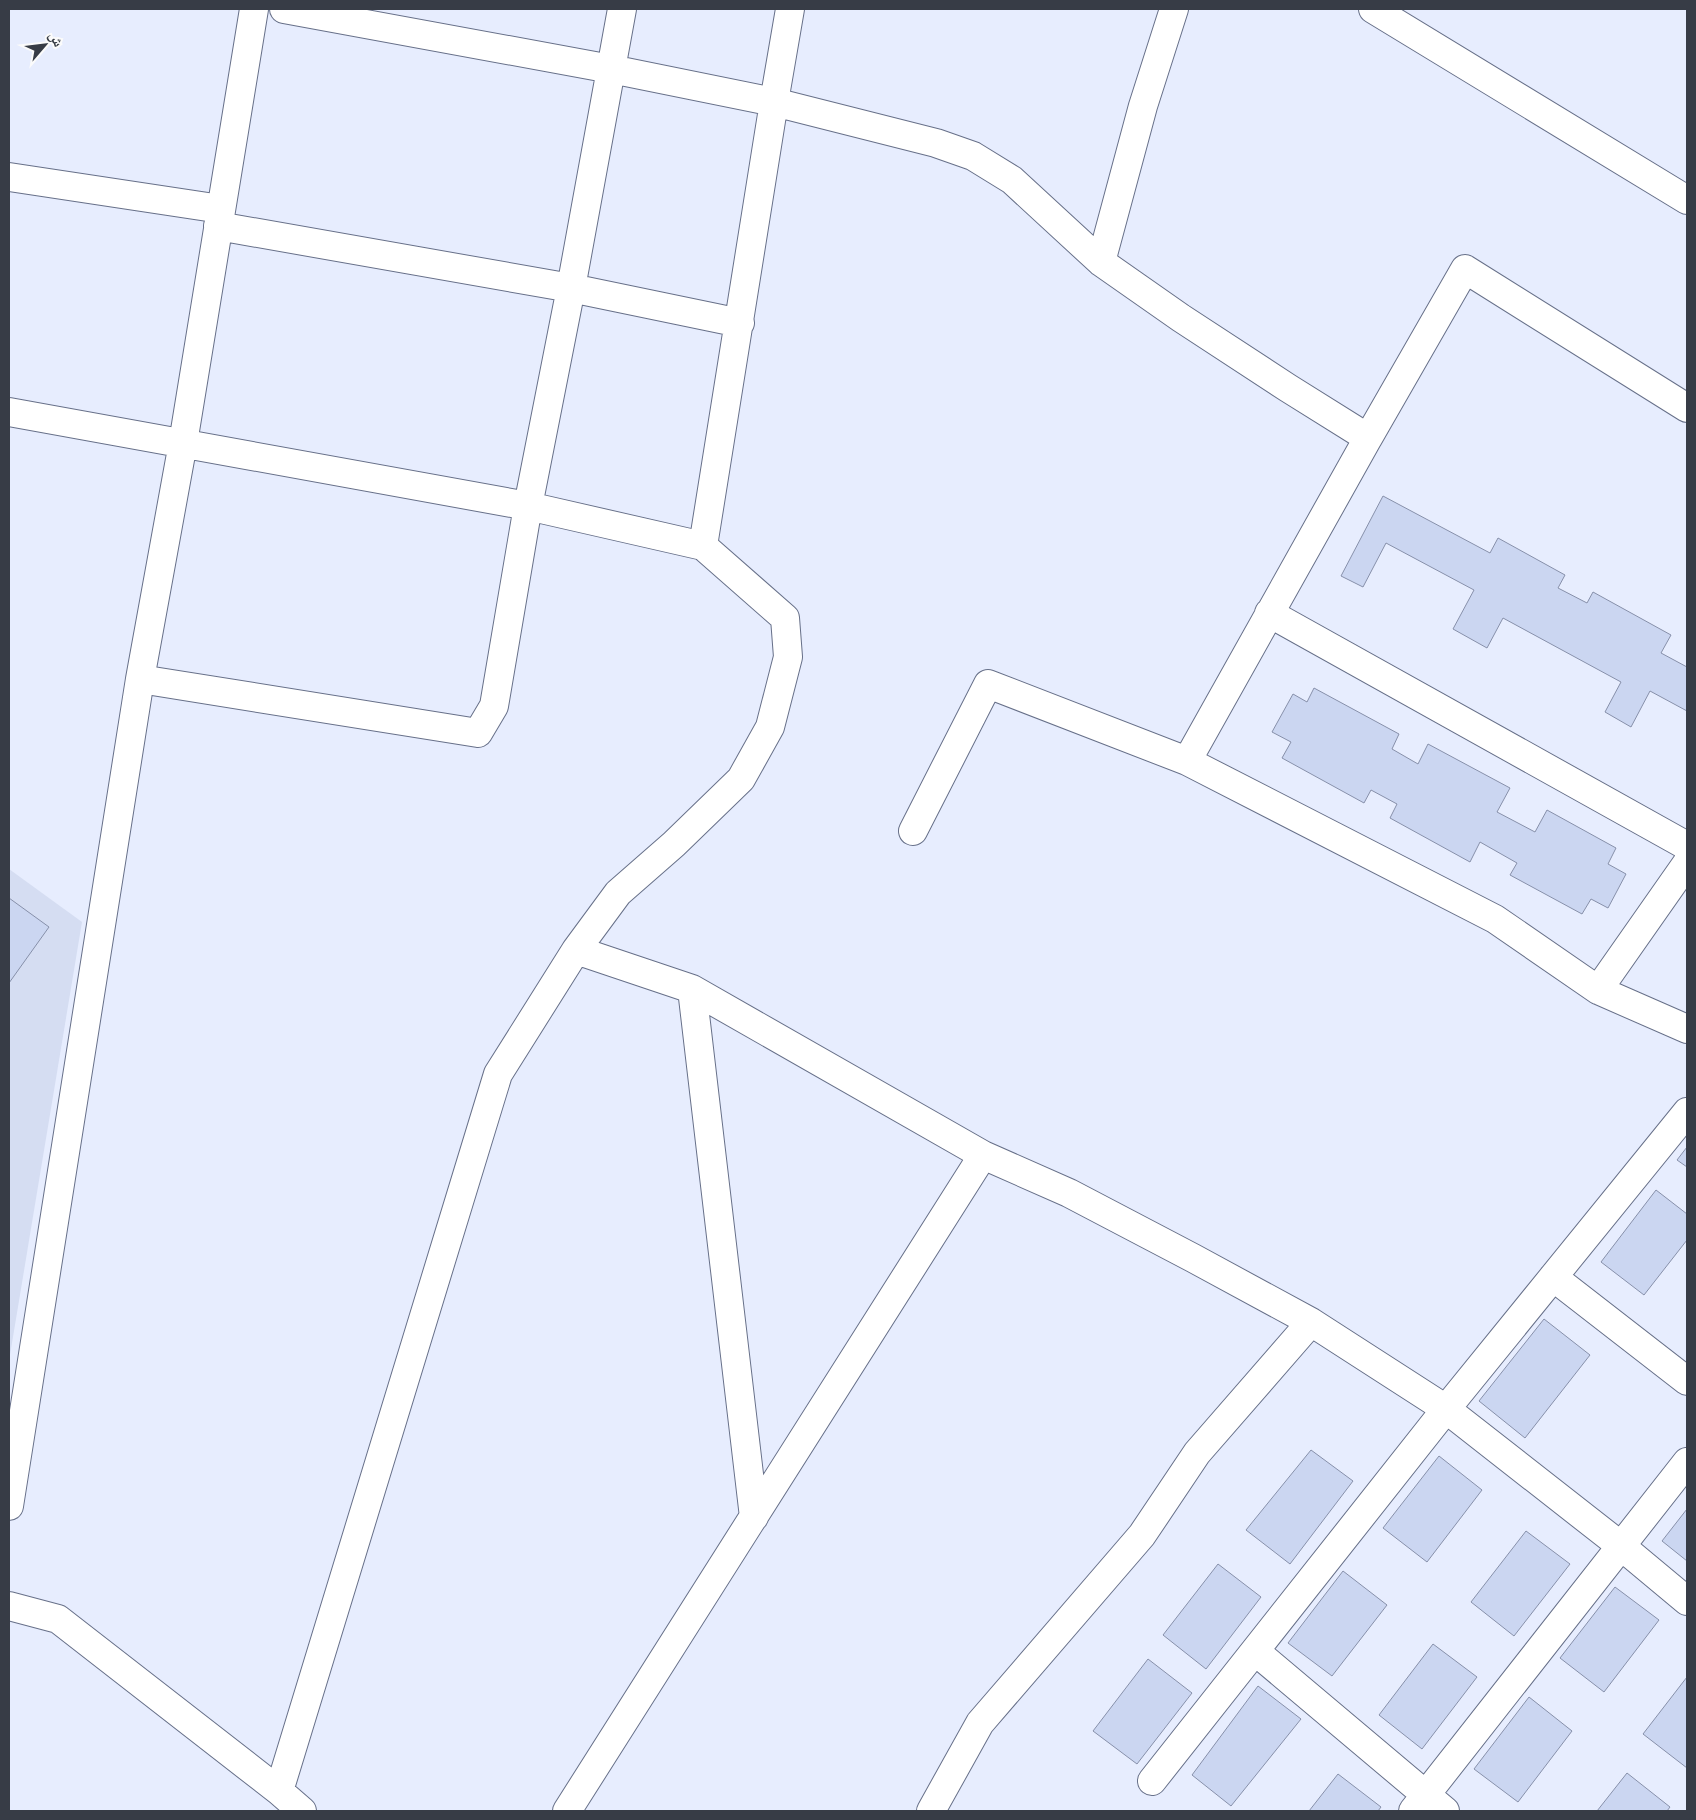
<svg xmlns="http://www.w3.org/2000/svg" width="1696" height="1820" viewBox="0 0 1696 1820" font-family="Helvetica,'Noto Naskh Arabic',sans-serif">
  <style>
    .built { fill: #d5ddf2 }
    .building { fill: #cbd6f1; stroke: #8790aa }
    .lines { fill: none; stroke-linecap: round; stroke-linejoin: round }
    .street-casing { stroke: #677089; stroke-width: 30 }
    .street { stroke: #fff; stroke-width: 28 }
  </style>
  <rect width="100%" height="100%" fill="#e7edfe"/>
  <path class="built" d="M9,869l73,53 -73,439z"/>
  <path class="building" d="M1383,496l107,57 8,-15 67,37 -7,13 29,15 6,-11 78,43 -10,18 26,14v44l-37,-20 -19,36 -26,-15 16,-30 -118,-64 -16,30 -34,-19 21,-39 -88,-47 -23,44 -22,-11z
    M1314,688l85,46 -7,15 26,15 10,-20 82,44 -13,24 38,20 12,-22 69,38 -8,16 18,10 -18,34 -17,-9 -9,15 -72,-39 7,-12 -37,-21 -10,20 -80,-44 7,-14 -26,-14 -7,13 -82,-45 9,-16 -19,-10 21,-38 14,8z
    M9,898l40,29 -40,56z
    M1687,1147v20l-10,-7z
    M1656,1190l31,24v26l-43,55 -43,-33z
    M1544,1319l46,36 -65,83 -46,-37z
    M1311,1450l42,31 -63,83 -44,-34z
    M1439,1456l43,34 -55,72 -44,-34z
    M1687,1509v52l-25,-20z
    M1526,1531l44,33 -56,72 -43,-34z
    M1218,1564l43,33 -55,72 -43,-34z
    M1343,1571l44,34 -55,71 -44,-33z
    M1615,1587l44,33 -55,72 -44,-34z
    M1433,1644l44,33 -55,72 -43,-34z
    M1148,1659l44,34 -55,71 -44,-33z
    M1687,1677v91l-44,-34z
    M1258,1686l43,33 -70,87 -39,-31z
    M1529,1697l43,34 -54,71 -44,-33z
    M1627,1773l43,34 -3,4h-70z
    M1338,1774l43,33 -3,4h-69z"/>
  <g class="lines">
    <defs>
      <path id="street" d="M284,9l327,60 163,33 162,41 37,13 39,24 89,82 80,56 107,70 80,50 97,-169 222,139
        M1373,9l314,191
        M9,177l212,32
        M218,226l353,62 169,35
        M1101,262l42,-156 31,-97
        M9,412l519,94 175,40 82,72 3,39 -18,70 -29,52 -67,65 -56,49 -42,57 -78,124 -219,717 23,20
        M703,546l71,-444 16,-93
        M1269,613l418,233
        M140,679l338,54 16,-27 34,-200 43,-218 51,-279
        M1187,761l181,-323
        M913,831l75,-147 199,77 308,158 103,71 89,39
        M576,950l116,39 291,166 86,38 124,65 118,64 135,87 175,137 66,55
        M692,989l62,528
        M1598,990l89,-127
        M1553,1277l134,104
        M9,1506l131,-827 43,-236 71,-434
        M9,1606l49,13 221,172
        M1255,1651l190,160
        M1152,1781l294,-372 241,-297
        M567,1811l416,-656
        M931,1811l49,-88 162,-188 55,-82 114,-131
        M1413,1811l274,-349"/>
    </defs>
    <use href="#street" class="street-casing"/>
    <use href="#street" class="street"/>
  </g>
  <rect width="1696" height="1820" fill="none" stroke="#373c46" stroke-width="20"/>
  <g transform="translate(45 45) rotate(62)" stroke="#fbfbfb" stroke-width="4" paint-order="stroke">
  <path d="M0-4L9 19L0 12L-9 19Z" fill="#373c46"/>
  <text y="-8" font-size="14" font-weight="bold" text-anchor="middle" fill="#373c46">ش</text>
  </g>
</svg>
